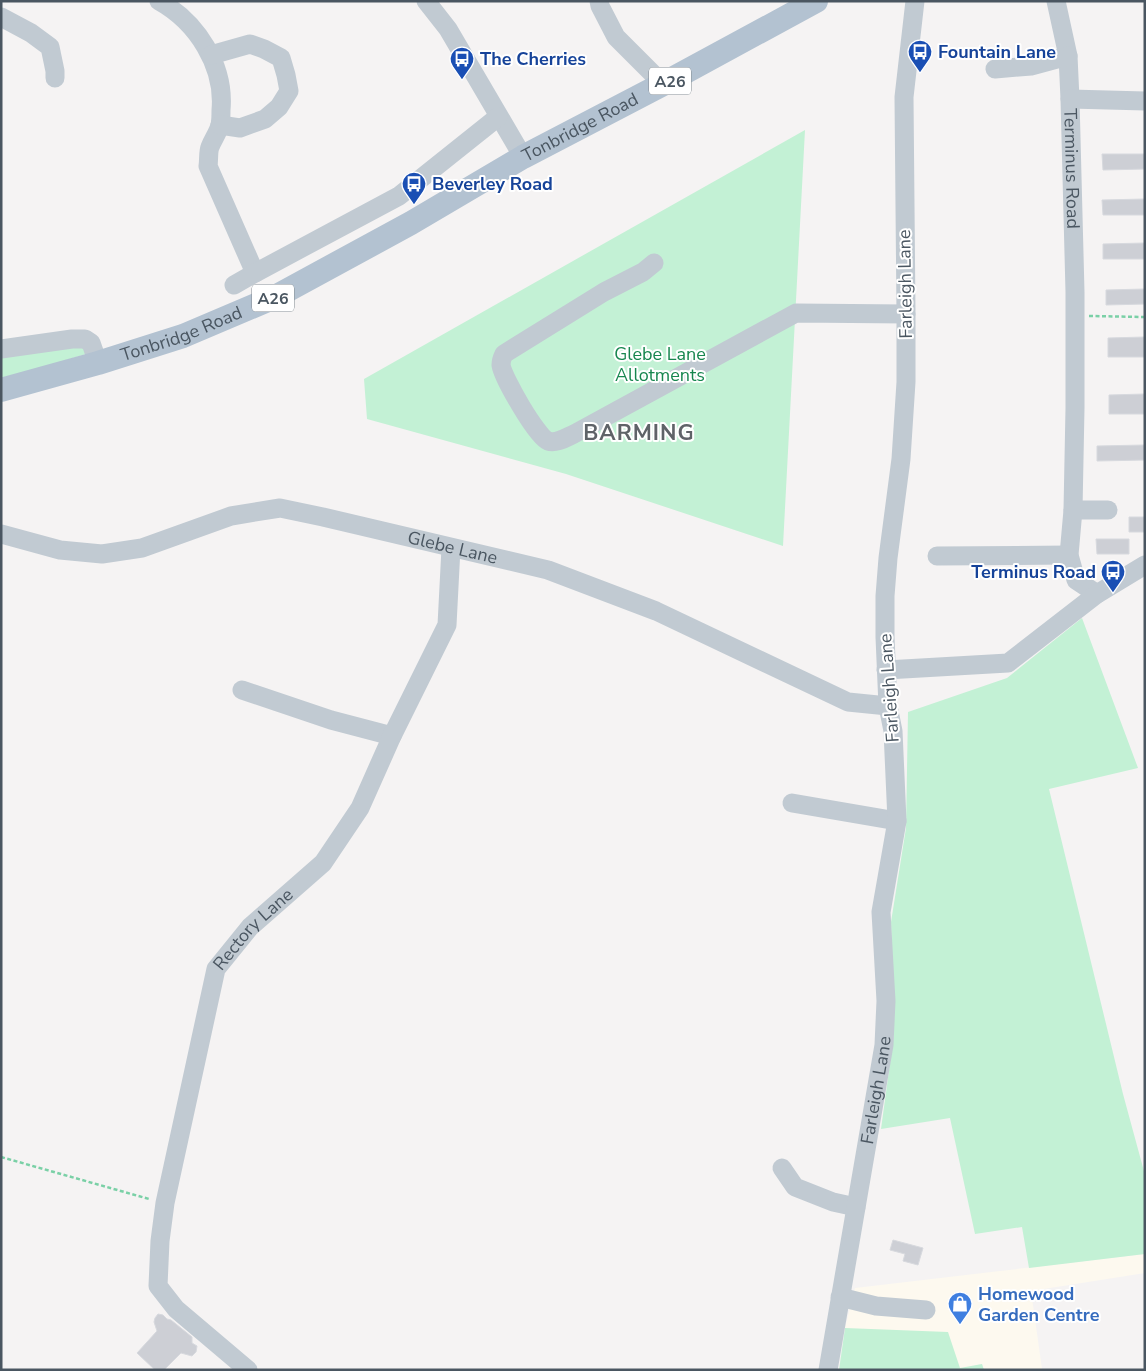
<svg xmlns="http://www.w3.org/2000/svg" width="1146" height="1371" viewBox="0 0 1146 1371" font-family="'Nunito Sans',sans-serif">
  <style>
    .commercial { fill: #fdf9ef }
    .green { fill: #c3f1d5 }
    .building { fill: #cdcfd5; stroke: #d7d9de }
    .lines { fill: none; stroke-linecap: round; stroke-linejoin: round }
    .path { stroke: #7ad0a6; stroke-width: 2.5; stroke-dasharray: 4 2.5; stroke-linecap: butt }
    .minor { stroke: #c1cad2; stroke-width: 19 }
    .major { stroke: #b3c2d1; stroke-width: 24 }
    .labels { text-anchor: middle; stroke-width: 4; stroke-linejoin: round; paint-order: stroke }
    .shield { fill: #fff; stroke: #808990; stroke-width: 1 }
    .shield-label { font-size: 16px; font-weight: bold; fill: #4a5661 }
    .transit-label { font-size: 18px; font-weight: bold; fill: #164399; stroke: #fff; text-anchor: start }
    .street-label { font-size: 18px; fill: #4a5661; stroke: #fff }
    .park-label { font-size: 18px; fill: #17864f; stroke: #fff }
    .shop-label { font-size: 18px; font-weight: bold; fill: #366cbe; stroke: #fff; text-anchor: start }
    .district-label { font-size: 22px; font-weight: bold; letter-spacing: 1px; fill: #5f6368; stroke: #fff }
  </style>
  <rect width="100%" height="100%" fill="#f5f3f3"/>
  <path class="commercial" d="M1145,1254v19l-114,18 11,78 -4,1h-54l-2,-6 -22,5 -115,-41 10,-40z"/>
  <path class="green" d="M805,130l-22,416 -217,-72 -199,-55 -3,-40z
    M84,345l2,9 -43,13 -42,11v-24z
    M1082,618l56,150 -89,21 74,305 22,81v79l-116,14 -7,-41 -47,7 -25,-116 -69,11 13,-95 -3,-112 15,-94 2,-116 99,-34z
    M845,1328l103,4 12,36 22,-4 2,6h-145z"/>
  <path class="building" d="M1102,154h43v15l-42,1z
    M1145,199v16h-42l-1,-15z
    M1145,243v16h-42v-15z
    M1145,289v15l-39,1v-15z
    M1145,337v20h-37v-19z
    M1145,394v20h-36v-19z
    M1145,445v15l-48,1v-15z
    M1129,517h16v15h-16z
    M1096,539h33v15h-32z
    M893,1240l30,8 -5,17 -15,-4 2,-7 -15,-4z
    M158,1314l5,1 4,4 4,1 21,17v6l5,3 -1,6 -4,4 -11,-3 -17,17h-9l-18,-17 20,-22 -3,-9 1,-4z"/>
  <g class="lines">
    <path class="path" d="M1089,316l56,1
      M1,1157l148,42"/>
    <g class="minor">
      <path d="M159,1c38,21 66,65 62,109 0,5 0,11 -1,15 -2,8 -7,14 -10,22 -2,5 -1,13 -2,19l47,107"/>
      <path d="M426,1l22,28 75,128"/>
      <path d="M599,1l1,5 16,31 47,47"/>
      <path id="s1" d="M1056,1l12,55 2,43 5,193v116l-2,102 -4,45 7,25 21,14"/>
      <path d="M1,17l30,16 19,14 5,24v7"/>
      <path d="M211,55l39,-11 14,5 17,9 5,17 3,16 -10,16 -14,12 -25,9 -20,-3"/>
      <path d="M995,69l36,-3 37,-10"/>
      <path d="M1070,99l75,2"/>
      <path d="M654,263l-11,9 -39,20 -100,62c-2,4 -3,7 -3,11 2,13 36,72 47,76 8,3 19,-4 26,-7l222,-121 110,1"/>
      <path d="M234,285l21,-12 144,-77 99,-79"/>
      <path d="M1,349l71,-10h13l6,4 7,20"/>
      <path d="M1073,510h35"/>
      <path id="s2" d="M1,534l59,16 42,4 40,-6 89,-32 49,-8 43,9 225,53 108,41 192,91 40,4"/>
      <path d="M937,556l132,-1"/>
      <path d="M886,670l122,-7 89,-69 48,-29"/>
      <path d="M242,690l89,30 61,16"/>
      <path d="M792,803l105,18"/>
      <path d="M782,1168l13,19 38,15 23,5"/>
      <path d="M840,1297l36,9 50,4"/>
      <path id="s3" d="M248,1370l-72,-61 -18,-23 2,-45 5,-38 51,-234 34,-42 73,-64 37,-55 32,-72 55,-111 4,-77"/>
      <path id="s4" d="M828,1370l56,-325 2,-44 -5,-89 16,-91 -4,-90 -5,-25 -3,-69v-41l3,-38 13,-99 5,-77v-68l-2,-217 11,-96"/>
    </g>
    <path class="major" id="s5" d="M1,390l97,-27 85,-27 92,-39 136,-74 112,-66 140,-73 153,-83"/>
  </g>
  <defs>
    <symbol id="bus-pin" viewBox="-11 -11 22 30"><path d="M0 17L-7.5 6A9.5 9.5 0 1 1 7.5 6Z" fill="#1a4fb4" stroke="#fff"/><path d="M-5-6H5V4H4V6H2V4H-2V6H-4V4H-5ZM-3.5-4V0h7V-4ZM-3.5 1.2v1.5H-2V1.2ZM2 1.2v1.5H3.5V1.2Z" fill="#fff"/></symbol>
    <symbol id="shop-pin" viewBox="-11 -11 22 30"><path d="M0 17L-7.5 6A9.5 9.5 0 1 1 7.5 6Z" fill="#3f7fe0" stroke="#fff"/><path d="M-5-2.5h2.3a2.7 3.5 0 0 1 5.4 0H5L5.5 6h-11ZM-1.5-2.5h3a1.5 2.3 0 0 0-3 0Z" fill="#fff"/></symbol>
  </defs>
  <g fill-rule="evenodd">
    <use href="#bus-pin" x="906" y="38" width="28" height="38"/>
    <use href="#bus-pin" x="448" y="45" width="28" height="38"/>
    <use href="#bus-pin" x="400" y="170" width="28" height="38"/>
    <use href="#bus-pin" x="1099" y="558" width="28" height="38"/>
    <use href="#shop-pin" x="946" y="1290" width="28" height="38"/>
  </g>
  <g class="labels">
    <g class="shield">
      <rect x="649" y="67.5" width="42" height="27" rx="4"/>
      <rect x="252" y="284.5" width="42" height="27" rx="4"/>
    </g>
    <g class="shield-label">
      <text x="670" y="87">A26</text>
      <text x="273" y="304">A26</text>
    </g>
    <g class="transit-label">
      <text x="938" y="58">Fountain Lane</text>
      <text x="480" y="65">The Cherries</text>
      <text x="432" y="190">Beverley Road</text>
      <text x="1096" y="578" text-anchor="end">Terminus Road</text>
    </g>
    <g class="street-label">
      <text dy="6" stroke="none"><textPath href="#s5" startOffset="639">Tonbridge Road</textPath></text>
      <text dy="6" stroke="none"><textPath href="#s1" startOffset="169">Terminus Road</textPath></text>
      <text transform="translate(905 284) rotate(-91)" y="6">Farleigh Lane</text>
      <text dy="6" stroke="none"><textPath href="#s5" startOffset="189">Tonbridge Road</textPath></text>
      <text dy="6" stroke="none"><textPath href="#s2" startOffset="465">Glebe Lane</textPath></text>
      <text transform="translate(889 688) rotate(-94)" y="6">Farleigh Lane</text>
      <text dy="6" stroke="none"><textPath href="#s3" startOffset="501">Rectory Lane</textPath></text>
      <text dy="6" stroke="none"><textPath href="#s4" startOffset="284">Farleigh Lane</textPath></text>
    </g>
    <g class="park-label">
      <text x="660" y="360">Glebe Lane<tspan x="660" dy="21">Allotments</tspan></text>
    </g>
    <g class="shop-label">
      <text x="978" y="1300">Homewood<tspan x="978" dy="21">Garden Centre</tspan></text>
    </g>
    <g class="district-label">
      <text x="639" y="440">BARMING</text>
    </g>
  </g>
  <rect width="1146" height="1371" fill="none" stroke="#4a5661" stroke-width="5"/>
</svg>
